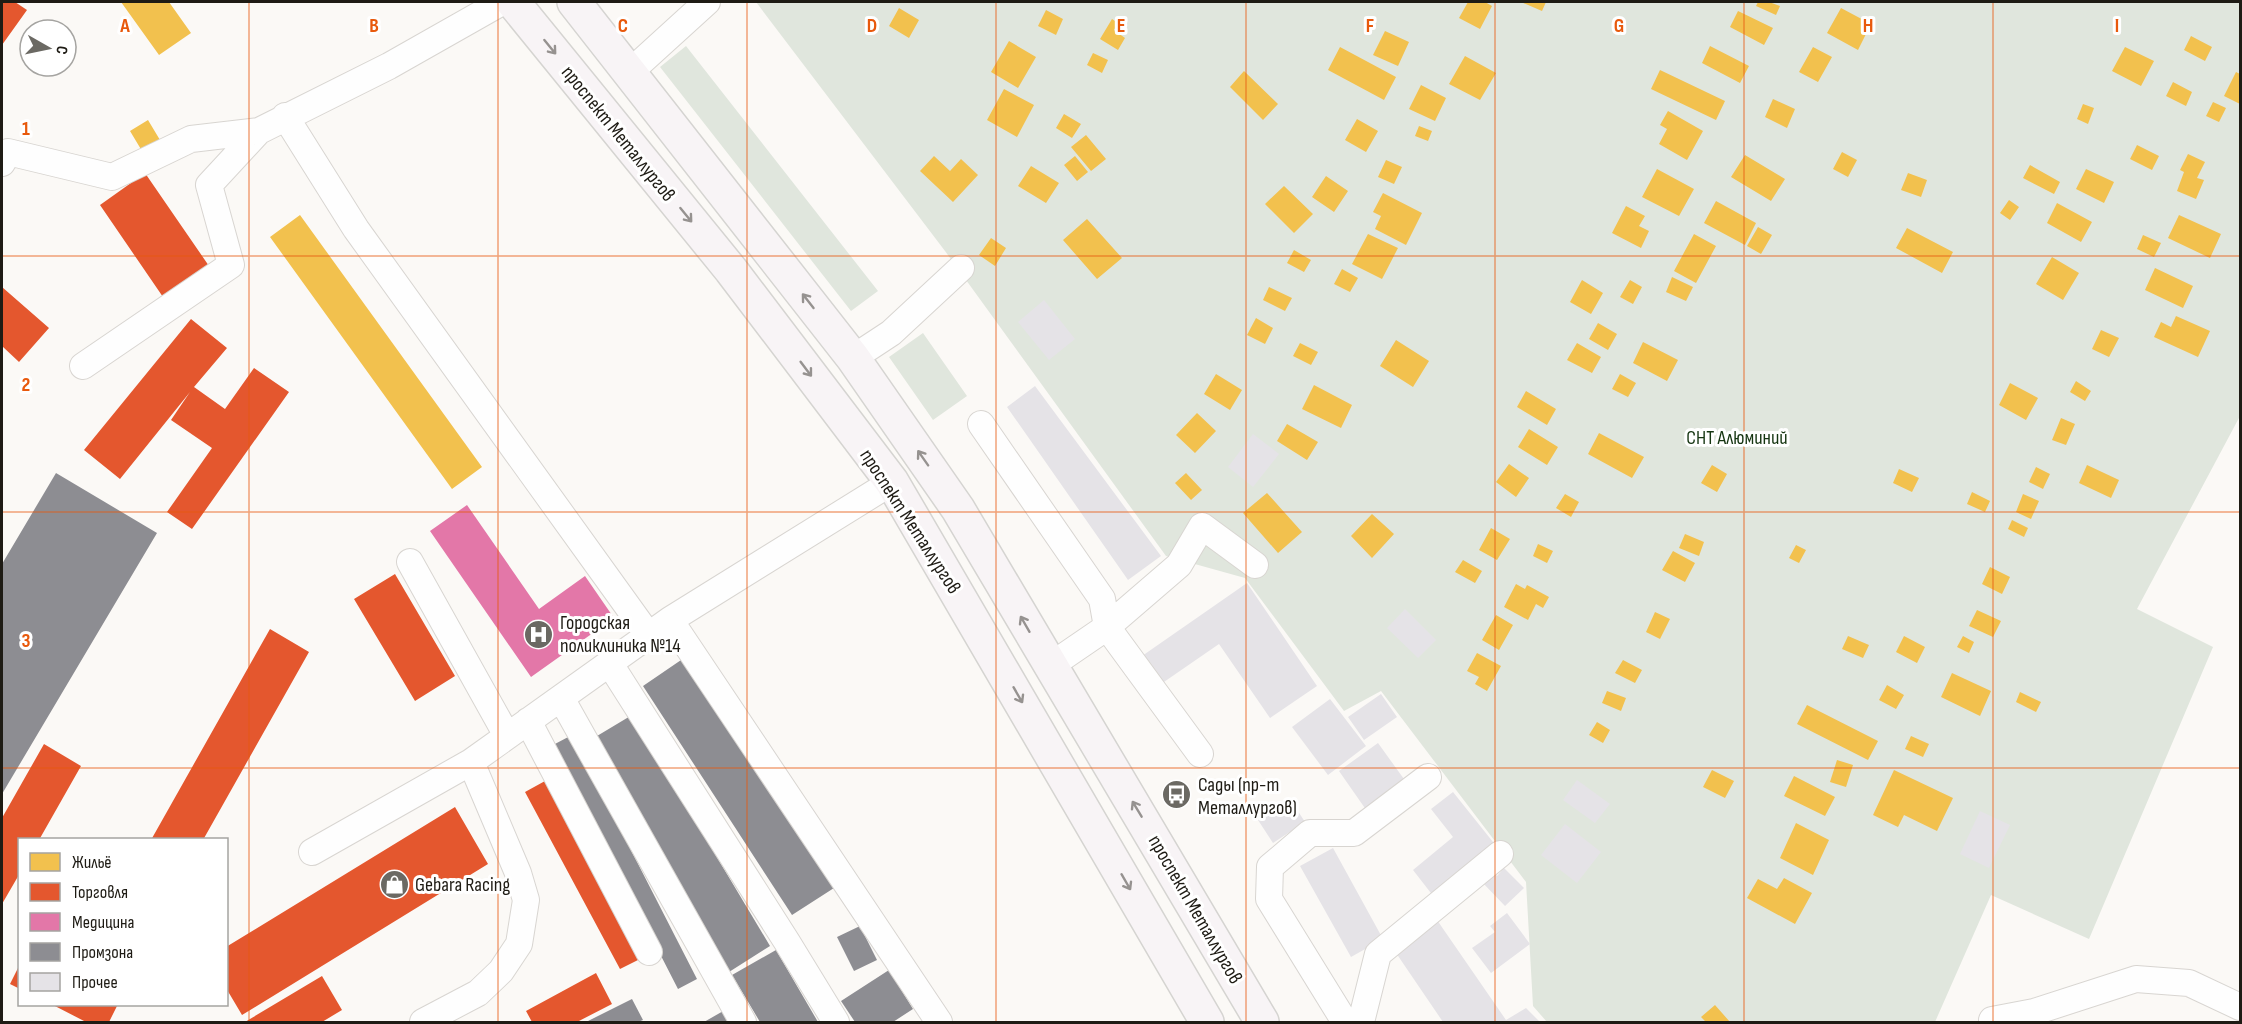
<svg xmlns="http://www.w3.org/2000/svg" width="2242" height="1024" viewBox="0 0 2242 1024" font-family="'Sofia Sans Condensed',sans-serif">
  <style>
    .green { fill: #e0e6dd }
    .homes { fill: #f2c14e }
    .shops { fill: #e4572e }
    .health { fill: #e377a8 }
    .industry { fill: #8d8d92 }
    .building { fill: #e5e3e7 }
    .lines { fill: none; stroke-linecap: round; stroke-linejoin: round }
    .minor-casing { stroke: #d8d5d1; stroke-width: 28 }
    .major-casing { stroke: #d5d4d1; stroke-width: 36 }
    .minor { stroke: #fefefe; stroke-width: 26 }
    .major { stroke: #f8f4f6; stroke-width: 33 }
    .oneway { stroke: #969290 }
    .grid { fill: none; stroke: #e8590c; stroke-width: 1.5; stroke-opacity: 0.55 }
    .labels { text-anchor: middle; stroke-width: 6; stroke-linejoin: round; paint-order: stroke }
    .street-label { font-size: 20px; fill: #1e1b14; stroke: #fff }
    .park-label { font-size: 20px; fill: #153511; stroke: #fff }
    .poi-label { font-size: 20px; fill: #1e1b14; stroke: #fff; text-anchor: start }
    .grid-label { font-size: 20px; text-anchor: middle; font-weight: bold; fill: #e8590c; stroke: #fff; stroke-width: 6; stroke-linejoin: round; paint-order: stroke }
  </style>
  <rect width="100%" height="100%" fill="#fbf9f6"/>
  <path class="green" d="M756,2h1484v414l-103,193 76,38 -124,292 -98,-44 -56,127h-388l-14,-16 -7,-124 -145,-191 -37,20 -99,-133 -79,-22 -221,-305z
    M686,46l192,245 -27,20 -191,-244z
    M923,333l44,63 -34,24 -44,-63z"/>
  <path class="homes" d="M121,2h48l22,31 -32,22z
    M1468,2h17l7,4 -12,23 -21,-11z
    M1521,2h25l-4,9z
    M1758,2h11l11,4 -4,9 -20,-9z
    M899,8l20,12 -10,18 -20,-12z
    M1841,8l30,16 -13,26 -31,-17z
    M1046,10l17,9 -7,16 -18,-9z
    M1738,11l35,17 -9,17 -34,-18z
    M1112,19l6,4 -4,7 11,8 -7,12 -18,-11z
    M1385,31l24,11 -11,24 -25,-11z
    M2191,36l21,11 -7,14 -21,-11z
    M1009,41l27,16 -18,31 -27,-16z
    M1710,46l39,20 -9,17 -38,-20z
    M1340,47l56,30 -12,23 -56,-30z
    M1813,47l19,10 -14,25 -19,-10z
    M2125,47l29,14 -13,25 -29,-15z
    M1093,53l15,7 -6,13 -15,-8z
    M1465,56l31,17 -16,27 -31,-16z
    M1660,70l65,31 -9,19 -65,-31z
    M1244,71l34,33 -15,16 -33,-33z
    M2236,72l4,2v30l-16,-8z
    M2173,82l19,10 -6,14 -20,-10z
    M1421,85l25,13 -11,23 -26,-12z
    M1004,89l30,16 -17,32 -30,-17z
    M1773,99l22,10 -8,19 -22,-11z
    M2213,102l13,6 -7,14 -13,-6z
    M2083,104l11,4 -6,16 -11,-5z
    M1668,111l35,20 -16,29 -28,-16 8,-15 -7,-4z
    M1064,114l17,10 -9,14 -16,-10z
    M1357,119l21,12 -12,21 -21,-12z
    M148,120l12,20 -18,11 -12,-20z
    M1419,126l13,5 -4,10 -13,-5z
    M1086,135l20,24 -15,12 -20,-24z
    M2137,145l22,11 -7,14 -22,-11z
    M1842,152l15,8 -9,17 -15,-8z
    M2188,154l17,8 -8,16 7,2 -8,19 -19,-8 7,-19 -4,-2z
    M1745,155l40,24 -14,22 -40,-24z
    M934,156l16,15 11,-12 17,16 -25,27 -33,-31z
    M1075,156l13,16 -11,9 -13,-16z
    M1386,160l16,7 -8,17 -16,-7z
    M2030,165l30,17 -6,12 -31,-16z
    M1031,166l28,17 -13,20 -28,-17z
    M1657,169l37,20 -15,27 -37,-19z
    M2086,169l28,13 -10,21 -28,-14z
    M1908,173l19,7 -6,17 -20,-7z
    M1326,176l22,15 -14,21 -22,-15z
    M1284,186l29,28 -19,19 -29,-29z
    M1383,193l39,20 -16,32 -31,-16 6,-13 -8,-4z
    M2009,200l10,7 -9,13 -10,-7z
    M1716,201l40,22 -11,22 -41,-22z
    M2057,203l35,19 -11,20 -34,-19z
    M1626,206l19,10 -6,10 10,5 -8,17 -29,-15z
    M300,215l182,252 -30,22 -182,-252z
    M2179,215l42,19 -11,24 -42,-20z
    M1087,219l35,39 -25,21 -34,-39z
    M1758,227l14,8 -11,19 -14,-8z
    M1907,228l46,24 -11,21 -46,-25z
    M1368,234l30,14 -16,31 -30,-15z
    M1694,234l22,12 -20,37 -22,-12z
    M2143,235l18,8 -7,14 -17,-8z
    M991,238l15,10 -11,18 -16,-11z
    M1294,250l17,10 -7,12 -17,-9z
    M2052,257l27,16 -16,27 -27,-16z
    M2155,268l38,18 -10,22 -38,-18z
    M1342,269l16,9 -8,14 -16,-8z
    M1672,277l21,10 -7,14 -20,-9z
    M1582,280l21,13 -12,21 -21,-12z
    M1630,280l12,7 -9,17 -13,-7z
    M1269,287l23,11 -7,13 -22,-11z
    M2176,316l34,15 -12,26 -44,-20 7,-15 10,5z
    M1256,318l17,10 -8,16 -18,-9z
    M1598,323l19,11 -9,16 -19,-11z
    M2101,330l18,8 -10,19 -17,-8z
    M1396,340l33,21 -16,26 -33,-21z
    M1643,342l35,18 -11,21 -34,-18z
    M1300,343l18,9 -7,13 -18,-9z
    M1577,343l24,14 -9,16 -25,-13z
    M1216,374l26,16 -12,20 -26,-16z
    M1620,374l16,9 -8,14 -16,-8z
    M2076,381l15,10 -6,10 -15,-9z
    M2010,383l28,15 -12,22 -27,-15z
    M1314,385l38,20 -11,23 -39,-19z
    M1526,391l30,18 -9,16 -30,-18z
    M1197,413l19,18 -21,22 -19,-18z
    M2061,418l14,6 -9,21 -14,-5z
    M1287,424l31,18 -11,18 -30,-19z
    M1529,429l29,18 -11,18 -29,-18z
    M1599,433l45,24 -12,21 -44,-24z
    M1509,464l20,14 -13,19 -20,-15z
    M1712,465l15,9 -10,18 -16,-9z
    M2087,465l32,15 -8,18 -32,-15z
    M2036,467l14,7 -7,15 -14,-7z
    M1899,469l20,9 -7,14 -19,-9z
    M1186,473l16,17 -11,10 -16,-17z
    M1972,492l18,9 -5,11 -18,-8z
    M1267,493l35,39 -24,21 -35,-40z
    M1565,494l14,8 -8,15 -15,-9z
    M2023,494l16,7 -8,18 -15,-7z
    M1372,514l22,20 -22,24 -21,-22z
    M2012,520l16,8 -4,9 -16,-8z
    M1491,528l19,11 -13,21 -18,-10z
    M1685,534l19,8 -5,14 -20,-8z
    M1538,544l15,7 -6,12 -14,-7z
    M1796,545l10,5 -7,13 -10,-5z
    M1673,551l22,12 -10,19 -23,-12z
    M1463,560l19,11 -7,12 -20,-11z
    M1990,567l20,10 -8,17 -20,-10z
    M1516,584l9,5 2,-4 22,12 -6,11 -7,-4 -8,16 -24,-13z
    M1977,610l24,11 -8,16 -24,-11z
    M1655,612l15,7 -10,20 -14,-7z
    M1496,615l17,10 -14,25 -17,-10z
    M1848,636l21,9 -6,13 -21,-9z
    M1904,636l21,11 -8,16 -21,-11z
    M1963,636l11,6 -5,11 -12,-6z
    M1477,653l24,13 -14,25 -12,-7 4,-7 -12,-6z
    M1623,660l19,10 -7,13 -20,-10z
    M1952,673l39,18 -11,25 -39,-19z
    M1887,685l17,10 -8,14 -17,-9z
    M1607,691l19,7 -5,13 -19,-8z
    M2020,692l21,10 -5,10 -20,-10z
    M1807,705l71,36 -10,19 -71,-36z
    M1597,722l13,8 -7,13 -14,-8z
    M1911,736l18,8 -6,13 -18,-8z
    M1837,760l16,5 -7,22 -16,-5z
    M1712,770l22,11 -9,17 -22,-11z
    M1894,770l59,28 -16,33 -33,-16 -6,12 -25,-12z
    M1794,776l41,21 -10,19 -41,-20z
    M1796,823l33,17 -16,35 -33,-17z
    M1784,878l28,15 -17,31 -48,-26 11,-19 19,10z
    M1715,1005l15,17h-24l-5,-5z"/>
  <path class="shops" d="M2,2h13l12,8 -25,35z
    M145,173l64,93 -46,31 -63,-92z
    M2,287l47,41 -30,34 -17,-16z
    M191,319l36,29 -33,39 31,22 29,-41 35,24 -97,137 -25,-17 45,-64 -41,-28 19,-28 -70,87 -36,-29z
    M395,574l60,102 -40,25 -61,-102z
    M270,629l39,23 -106,188h-52z
    M44,744l37,22 -42,74h-19v33l-18,31v-86z
    M545,781l95,178 -20,10 -95,-177z
    M455,807l33,57 -246,151 -16,-27v-41z
    M20,964v25l-10,-5z
    M596,973l16,31 -35,18h-45l-6,-11z
    M322,976l20,34 -20,12h-77z
    M51,1004h67l-9,18h-23z"/>
  <path class="health" d="M467,505l72,104 46,-33 29,42 -83,59 -101,-146z"/>
  <path class="industry" d="M56,473l101,60 -155,261v-230z
    M684,658l150,230 -42,27 -149,-229z
    M632,715l138,231 -41,26 -132,-236z
    M572,735l125,244 -19,10 -125,-244z
    M860,926l17,34 -23,11 -17,-34z
    M776,950l42,72h-58l-28,-47z
    M889,970l24,39 -20,13h-38l-14,-21z
    M632,999l11,21 -5,2h-52z
    M725,1010l7,12h-28z"/>
  <path class="building" d="M1044,300l31,39 -26,21 -31,-38z
    M1035,386l126,170 -33,24 -121,-173z
    M1253,434l26,20 -26,33 -25,-20z
    M1247,583l70,103 -47,32 -51,-74 -58,40 -19,-28z
    M1405,609l31,31 -18,18 -31,-30z
    M1381,694l16,23 -33,23 -16,-23z
    M1330,699l36,47 -38,29 -36,-48z
    M1378,743l31,43 -40,28 -30,-43z
    M1577,780l33,24 -15,19 -32,-23z
    M1453,792l44,55 -63,50 -21,-27 40,-33 -22,-28z
    M1290,799l15,23 -32,21 -15,-23z
    M1980,811l30,14 -21,43 -29,-14z
    M1565,824l36,28 -24,31 -36,-28z
    M1333,848l50,91 -32,18 -51,-91z
    M1504,868l20,20 -19,18 -24,-25 11,-11 5,6z
    M1507,913l23,31 -39,29 -19,-25 23,-16 -5,-6z
    M1437,920l69,100 20,-12 14,14h-97l-49,-72z"/>
  <g class="lines">
    <defs>
      <path id="minor" d="M630,72l77,-70
        M285,116l71,113 293,407
        M2,163l6,-11 104,25 79,-38 68,-8
        M853,358l38,-25 70,-65
        M83,366l148,-101 -22,-80 50,-54 130,-65 113,-64
        M981,424l121,175 5,28 93,127
        M410,562l96,172
        M670,620l269,402
        M610,664l177,278 49,80
        M1050,666l57,-39 72,-62 23,-39 53,39
        M561,698l182,324
        M528,721l121,231
        M312,852l159,-90
        M1992,1020l42,-8 102,-33 53,4 51,24
        M423,1022l55,-29 23,-22 18,-27 7,-44 -8,-27 -47,-111 199,-142 222,-138
        M1345,1022l-76,-123 1,-32 40,-34h44l74,-56
        M1361,1022l17,-68 122,-100"/>
      <path id="major" d="M513,2l218,268 161,212 315,540
        M574,2l279,356 105,151 304,513"/>
    </defs>
    <use href="#minor" class="minor-casing"/>
    <use href="#major" class="major-casing"/>
    <use href="#minor" class="minor"/>
    <use href="#major" class="major"/>
  </g>
  <defs><path id="oneway-shaft" d="M-6 0H5M1.5-3L5.5 0L1.5 3" fill="none" stroke-width="1.6" stroke-linecap="round" stroke-linejoin="round" transform="scale(1.5)"/></defs>
  <g class="oneway">
    <use href="#oneway-shaft" transform="translate(550 47) rotate(51)"/>
    <use href="#oneway-shaft" transform="translate(686 215) rotate(51)"/>
    <use href="#oneway-shaft" transform="translate(808 301) rotate(-128)"/>
    <use href="#oneway-shaft" transform="translate(806 369) rotate(53)"/>
    <use href="#oneway-shaft" transform="translate(923 458) rotate(-125)"/>
    <use href="#oneway-shaft" transform="translate(1025 624) rotate(-120)"/>
    <use href="#oneway-shaft" transform="translate(1018 695) rotate(60)"/>
    <use href="#oneway-shaft" transform="translate(1137 809) rotate(-121)"/>
    <use href="#oneway-shaft" transform="translate(1126 882) rotate(60)"/>
  </g>
  <path class="grid" d="M249,2v1020M498,2v1020M747,2v1020M996,2v1020M1246,2v1020M1495,2v1020M1744,2v1020M1993,2v1020M2,256h2238M2,512h2238M2,768h2238"/>
  <defs>
    <symbol id="hospital-disc" viewBox="-11 -11 22 22"><circle r="9.5" fill="#6b6963" stroke="#fff"/><path d="M-5-5h3v3.5h4V-5h3V5h-3V1.5h-4V5h-3Z" fill="#fff"/></symbol>
    <symbol id="bus-disc" viewBox="-11 -11 22 22"><circle r="9.5" fill="#6b6963" stroke="#fff"/><path d="M-5-6H5V4H4V6H2V4H-2V6H-4V4H-5ZM-3.5-4V0h7V-4ZM-3.5 1.2v1.5H-2V1.2ZM2 1.2v1.5H3.5V1.2Z" fill="#fff"/></symbol>
    <symbol id="shop-disc" viewBox="-11 -11 22 22"><circle r="9.5" fill="#6b6963" stroke="#fff"/><path d="M-5-2.5h2.3a2.7 3.5 0 0 1 5.4 0H5L5.5 6h-11ZM-1.5-2.5h3a1.5 2.3 0 0 0-3 0Z" fill="#fff"/></symbol>
  </defs>
  <g fill-rule="evenodd">
    <use href="#hospital-disc" x="522" y="618" width="33" height="33"/>
    <use href="#bus-disc" x="1160" y="778" width="33" height="33"/>
    <use href="#shop-disc" x="378" y="868" width="33" height="33"/>
  </g>
  <g class="labels">
    <g class="street-label">
      <text transform="translate(619 133) rotate(51)" y="7">проспект Металлургов</text>
      <text transform="translate(911 521) rotate(57)" y="7">проспект Металлургов</text>
      <text transform="translate(1196 909) rotate(60)" y="7">проспект Металлургов</text>
    </g>
    <g class="park-label">
      <text x="1737" y="444">СНТ Алюминий</text>
    </g>
    <g class="poi-label">
      <text x="560" y="629">Городская<tspan x="560" dy="23">поликлиника №14</tspan></text>
      <text x="1198" y="791">Сады (пр-т<tspan x="1198" dy="23">Металлургов)</tspan></text>
      <text x="415" y="891">Gebara Racing</text>
    </g>
  </g>
  <g class="grid-label">
    <text x="125" y="32">A</text>
    <text x="374" y="32">B</text>
    <text x="623" y="32">C</text>
    <text x="872" y="32">D</text>
    <text x="1121" y="32">E</text>
    <text x="1370" y="32">F</text>
    <text x="1619" y="32">G</text>
    <text x="1868" y="32">H</text>
    <text x="2117" y="32">I</text>
    <text x="26" y="135">1</text>
    <text x="26" y="391">2</text>
    <text x="26" y="647">3</text>
  </g>
  <rect width="2242" height="1024" fill="none" stroke="#1e1b14" stroke-width="6"/>
  <rect x="18" y="838" width="210" height="168" fill="#ffffff" stroke="#a5a4a1" stroke-width="1.5"/>
  <rect x="30" y="853" width="30" height="18" fill="#f2c14e" stroke="#a5a4a1" stroke-width="1.5"/>
  <text x="72" y="868" font-size="18" fill="#1e1b14">Жильё</text>
  <rect x="30" y="883" width="30" height="18" fill="#e4572e" stroke="#a5a4a1" stroke-width="1.5"/>
  <text x="72" y="898" font-size="18" fill="#1e1b14">Торговля</text>
  <rect x="30" y="913" width="30" height="18" fill="#e377a8" stroke="#a5a4a1" stroke-width="1.5"/>
  <text x="72" y="928" font-size="18" fill="#1e1b14">Медицина</text>
  <rect x="30" y="943" width="30" height="18" fill="#8d8d92" stroke="#a5a4a1" stroke-width="1.5"/>
  <text x="72" y="958" font-size="18" fill="#1e1b14">Промзона</text>
  <rect x="30" y="973" width="30" height="18" fill="#e5e3e7" stroke="#a5a4a1" stroke-width="1.5"/>
  <text x="72" y="988" font-size="18" fill="#1e1b14">Прочее</text>
  <g transform="translate(48 48) rotate(99)"><circle r="28" fill="#ffffff" stroke="#a5a4a1" stroke-width="1.5"/>
  <path d="M0-4.5L10 22L0 15L-10 22Z" fill="#6b6963"/>
  <text y="-9" font-size="16" font-weight="bold" text-anchor="middle" fill="#1e1b14">С</text>
  </g>
</svg>
